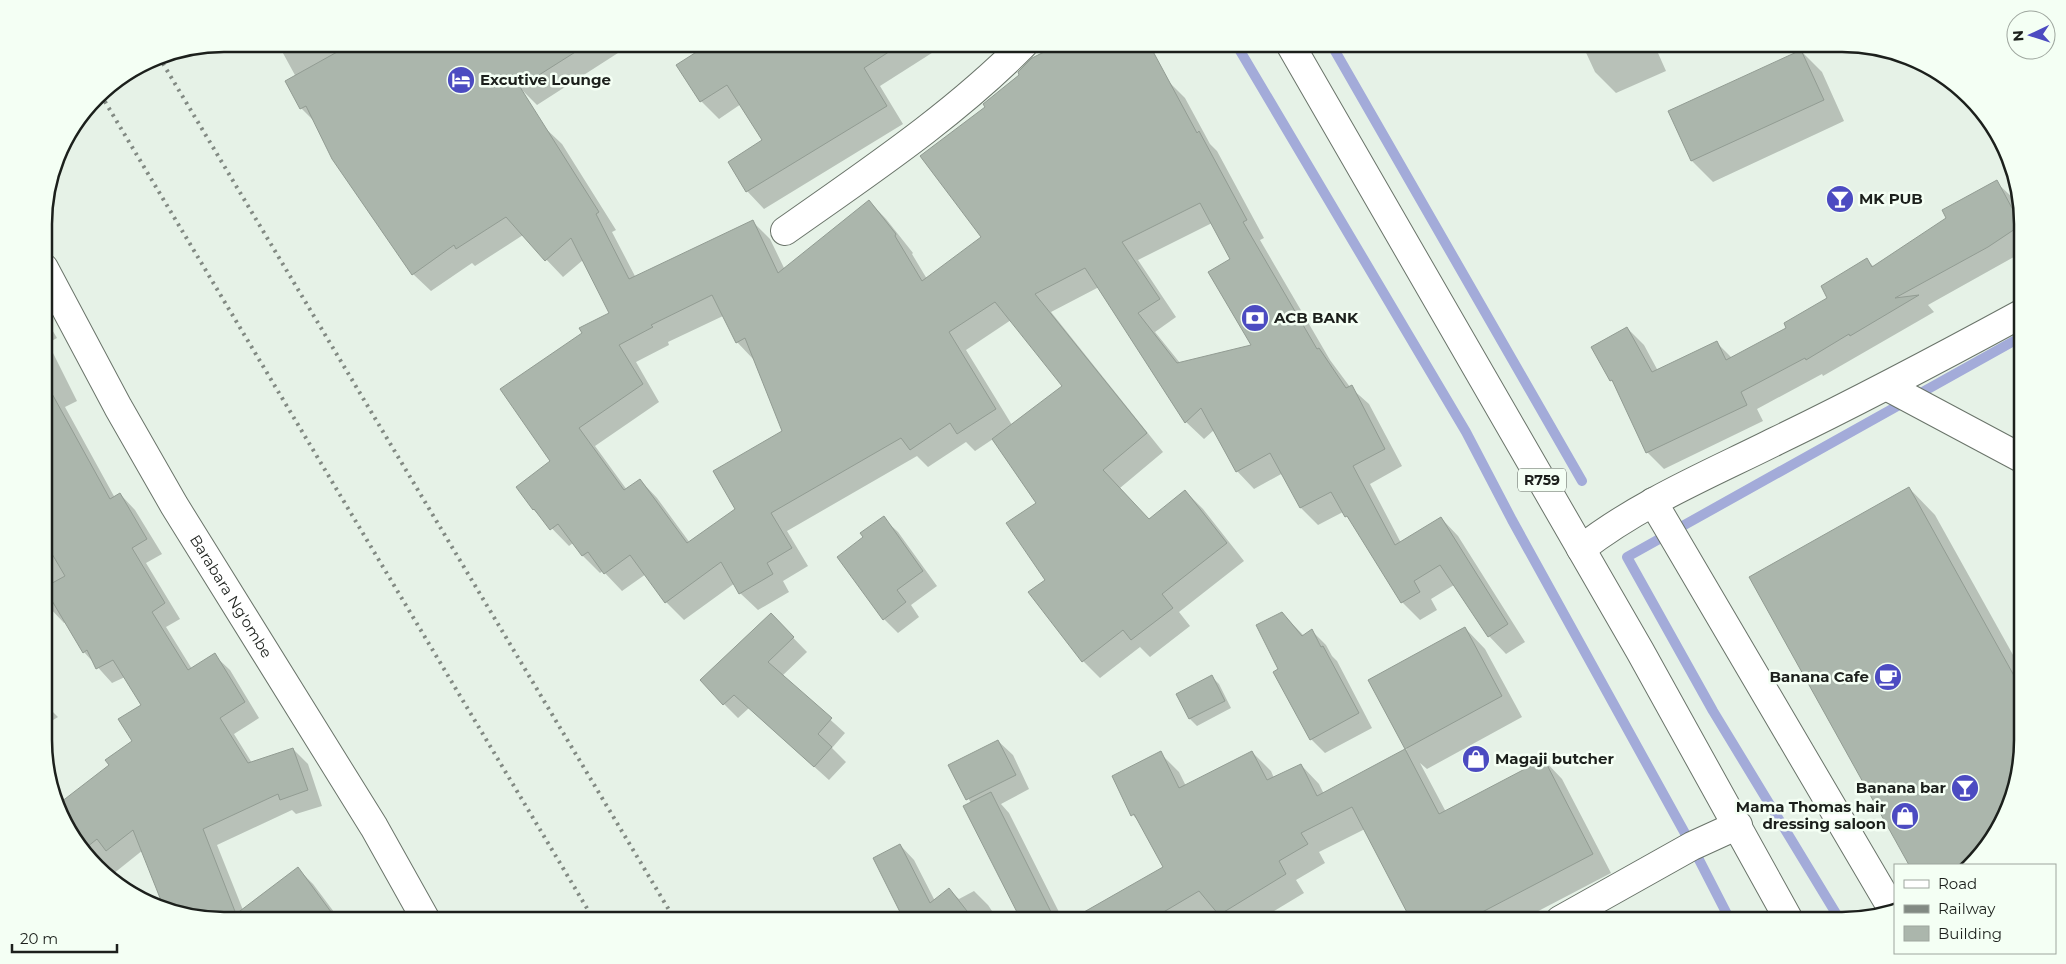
<svg xmlns="http://www.w3.org/2000/svg" width="2066" height="964" viewBox="0 0 2066 964" font-family="Montserrat,sans-serif">
  <style>
    .shadow { fill: #0003; fill-rule: evenodd }
    .lines { fill: none; stroke-linecap: round; stroke-linejoin: round }
    .stream { stroke: #a3abd9; stroke-width: 10 }
    .building { fill: #abb6ac; stroke: #929c93; fill-rule: evenodd }
    .minor-casing { stroke: #6a746a; stroke-width: 30 }
    .major-casing { stroke: #6a746a; stroke-width: 30 }
    .minor { stroke: #fff; stroke-width: 28 }
    .major { stroke: #fff; stroke-width: 28 }
    .rail { stroke: #828a83; stroke-width: 4; stroke-dasharray: 2.5 5; stroke-linecap: butt }
    .labels { text-anchor: middle; stroke-width: 5; stroke-linejoin: round; paint-order: stroke }
    .shield { fill: #f4fff4; stroke: #5d635d; stroke-width: 1 }
    .shield-label { font-size: 14px; font-weight: bold; fill: #1c201c }
    .poi-label { font-size: 15px; font-weight: bold; fill: #1c201c; stroke: #f4fff4; text-anchor: start }
    .street-label { font-size: 15px; fill: #1c201c; stroke: #f4fff4 }
    .rim { fill: none; stroke: #1c201c; stroke-width: 2.5 }
  </style>
  <rect width="100%" height="100%" fill="#e6f2e7"/>
  <path class="shadow" d="M278,44h172l66,99 28,-16 18,17 54,86 -4,2 24,46 116,-57 18,18 15,31 84,-69 17,18 27,34 -1,1 15,25 55,-42 5,-129 72,-63v-1h81l27,36 18,18 25,46 7,7 47,87 -4,2 70,120 20,27 19,17 33,62 -32,18 31,59 40,-25 17,18 67,106 -19,12 -17,-18 -35,-51 -23,14 6,11 -17,10 -18,-18 -48,-78 -11,-12 -25,13 -17,-17 -18,-35 -29,16 -17,-18 -23,-41 -10,9 -18,-17 -87,-135 -48,25 112,140 -43,36 29,32 36,-29 18,18 41,52 -65,51 11,14 -40,31 -10,-10 -40,31 -17,-17 -36,-81 -10,-77 -44,-64 -18,12 -9,-9 -38,25 -11,-11 -130,75 21,35 -25,15 6,11 -31,18 -18,-17 -5,-10 -51,37 -18,-18 -20,-28 -24,17 -19,-20 -3,2 -17,-17 -10,-13 -4,3 -35,-36 -16,-23 34,-25 59,-149 -28,-53 -20,17 -40,-42 -48,31 -3,-3 -41,28 -18,-17 -98,-152 -14,-14 -5,-31zM1212,223l20,36 21,87 -73,17 -25,-31 21,-15 -38,-57zM723,316l14,26 17,18 29,72 -47,77 -46,34 -33,-45 -17,-18 -13,10 -32,-44 64,-44 -23,-40 33,-17 -1,-3zM1011,320l53,66 -52,39 -46,-75z
    M498,44h134l-95,61 -17,-17z
    M703,44h243l-66,42 23,38 -139,85 -17,-18 17,-50 -23,-37 -22,15 -18,-18 4,-54z
    M1582,44h72l12,27 -50,22 -21,-21z
    M1801,51l21,21 22,49 -131,61 -21,-21 -22,-49z
    M1996,182l17,16 8,14v41l-93,52 6,7 -111,64 -1,-2 -65,35 6,12 -99,48 -17,-17 -32,-67 -4,-5 16,-52 17,17 14,26 59,-28 15,15 56,-30 41,-30 38,-38 7,7 74,-49z
    M44,316l13,22 -9,5 29,58 -12,6 50,91 5,-4 15,16 27,44 -16,9 34,56 -14,8 26,42 22,-14 16,15 29,48 -25,16 18,29 41,-14 15,15 14,42 -26,8 -4,-4 -75,35 26,65 55,-41 15,15 27,36h-116l-64,-13 4,-1 -21,-56 -30,24 -32,-25 -19,-46 49,-38 22,-24 10,-36 -18,-28 -13,6 -28,-31 -18,-30 -2,1 -17,-18 -2,1z
    M1909,488l26,27 87,156v69l-14,69 -30,50 -8,6h-59l-161,-287z
    M883,518l15,14 39,54 -26,19 8,12 -21,16 -14,-14 -19,-82z
    M1282,613l22,23 8,-5 14,14 6,11 5,5 35,67 -47,25 -14,-14 -31,-70z
    M771,615l36,37 -25,24 63,57 -13,15 14,14 -17,18 -80,-72 -11,10 -14,-14z
    M1465,628l20,21 37,68 -95,52 -7,-6 26,49 98,-52 18,19 49,94 -90,47h-109l-47,-91 -46,23 6,11 -29,17 8,13 -45,27h-53l-2,-3 -5,3h-133l39,-18 60,-34 -25,-45 -7,-8 27,-62 19,19 7,14 66,-34 19,19 3,7 27,-13 18,19 5,10 83,-45 -38,-69z
    M1212,677l7,7 12,24 -34,18 -7,-7z
    M45,707h3l10,10 -13,8z
    M998,741l15,14 16,34 -28,15 8,9 54,107h-41l-57,-114 6,-3 -21,-37z
    M900,845l14,15 21,41 14,-11 10,9 15,-8 14,14 8,12 -4,3h-85l-4,-5z"/>
  <g class="lines">
    <path class="stream" d="M1236,44l230,388 46,88 180,326 38,74
      M1331,44l251,437
      M1840,920l-127,-209 -86,-154 394,-220"/>
  </g>
  <path class="building" d="M332,44h256l-68,43 79,125 -3,2 33,65 124,-59 25,53 91,-73 27,34 -1,2 27,45 59,-44 -61,-81 65,-49 -2,-3 36,-29 -1,-3 14,-14 28,-14h89l48,89 2,-2 48,89 -4,2 74,127 2,-1 27,40 6,-3 33,64 -32,17 42,79 46,-28 67,107 -20,13 -48,-72 -26,16 6,11 -19,11 -54,-87 -2,1 -14,-25 -31,16 -30,-55 -34,19 -35,-64 -16,15 -100,-155 -50,26 112,139 -44,37 46,49 36,-29 42,53 -65,51 11,14 -42,32 -8,-10 -41,32 -54,-70 17,-12 -39,-57 30,-20 -44,-64 70,-53 -67,-84 -46,30 47,77 -39,25 -7,-11 -40,27 -9,-12 -130,75 21,35 -25,15 6,11 -34,20 -18,-32 -56,41 -35,-48 -26,19 -16,-22 -6,4 -24,-32 -8,6 -16,-21 -1,1 -17,-23 34,-26 -50,-72 82,-56 -3,-5 30,-15 -38,-75 -26,23 -39,-44 -50,32 -2,-4 -42,30 -80,-116 -26,-53 -6,3 -15,-28 52,-29zM1200,203l30,56 -22,13 43,73 -74,18 -39,-50 22,-14 -38,-57zM712,295l24,48 9,-5 37,93 -69,40 22,38 -48,34 -47,-64 -16,11 -45,-62 64,-44 -24,-39 34,-18 -2,-2z
    M709,44h192l-37,24 23,38 -141,86 -18,-30 34,-22 -35,-55 -27,17 -24,-37z
    M1801,50l23,50 -133,61 -23,-50z
    M1997,180l24,45 -33,22 -93,51 24,-3 -69,41 -1,-2 -43,26 -1,-2 -64,34 6,13 -101,48 -34,-73 -2,1 -19,-34 36,-20 25,45 65,-31 9,19 60,-32 -2,-5 43,-25 -6,-12 46,-28 5,9 74,-49 -4,-8z
    M45,381l65,118 10,-6 27,46 -15,9 33,55 -13,9 36,58 27,-17 30,49 -25,16 28,45 45,-15 15,42 -28,10 -2,-6 -75,35 33,85 62,-47 39,53h-113l-60,-12 -31,-78 -27,21 -9,-12 -10,8 -15,-19 -11,-26 48,-37 -4,-5 27,-19 -14,-22 23,-14 -28,-45 -17,9 -9,-19 -4,3 -38,-64v-2l20,-11 -20,-34z
    M1909,487l113,203v50l-14,69 -30,50 -8,6h-61l-160,-288z
    M884,516l39,55 -26,19 9,12 -23,18 -46,-63 26,-20 -3,-4z
    M1282,612l20,24 10,-7 9,18 2,-1 36,67 -49,27 -37,-68 5,-3 -22,-44z
    M771,613l23,24 -26,25 64,56 -14,16 14,13 -18,20 -80,-72 -11,10 -23,-25z
    M1465,627l37,69 -97,53 -37,-69z
    M1212,675l13,26 -36,18 -13,-25z
    M998,740l18,35 -50,25 -18,-35z
    M1405,749l34,65 105,-55 49,95 -126,66h-56l-59,-113 -51,26 7,11 -29,17 7,13 -67,41 -20,-24 -49,29h-80l93,-53 -29,-53 -3,2 -19,-40 49,-25 18,37 73,-37 15,29 34,-16 16,32z
    M991,792l64,128h-34l-58,-114z
    M900,844l30,59 19,-15 25,32h-70l-31,-62z"/>
  <g class="lines">
    <defs>
      <g id="minor">
        <path d="M785,231c82,-58 168,-115 239,-187"/>
        <path id="s1" d="M44,268l74,139 56,98 200,322 52,93"/>
        <path d="M1888,387l133,71"/>
        <path d="M1653,502l238,405"/>
        <path d="M1581,549c59,-46 129,-75 195,-108 83,-40 164,-83 245,-127"/>
        <path d="M1560,920l132,-74 46,-21"/>
      </g>
      <path id="major" d="M1290,44l350,607 149,269"/>
    </defs>
    <use href="#minor" class="minor-casing"/>
    <use href="#major" class="major-casing"/>
    <use href="#minor" class="minor"/>
    <use href="#major" class="major"/>
    <path class="rail" d="M159,57l516,863
      M101,95l493,825"/>
  </g>
  <defs>
    <symbol id="hotel-disc" viewBox="-11 -11 22 22"><circle r="9.5" fill="#4c4bc1" stroke="#f4fff4"/><path d="M-6-4.5h1.5V1H6V5H4.5V3h-9V5H-6ZM-4 0a1.8 1.8 0 1 1 3.6 0ZM.5 0V-2.5h3Q6-2.5 6 0Z" fill="#fff"/></symbol>
    <symbol id="bar-disc" viewBox="-11 -11 22 22"><circle r="9.5" fill="#4c4bc1" stroke="#f4fff4"/><path d="M-6-5H6L.8 .8V4.5H3.5V6h-7V4.5H-.8V.8Z" fill="#fff"/></symbol>
    <symbol id="bank-disc" viewBox="-11 -11 22 22"><circle r="9.5" fill="#4c4bc1" stroke="#f4fff4"/><path d="M-6-4H6V4H-6ZM0-2.3a2.3 2.3 0 1 0 0 4.6a2.3 2.3 0 1 0 0-4.6Z" fill="#fff"/></symbol>
    <symbol id="cafe-disc" viewBox="-11 -11 22 22"><circle r="9.5" fill="#4c4bc1" stroke="#f4fff4"/><path d="M-5.5-4.5H6V0H3Q3 3.5 0 3.5H-2.5Q-5.5 3.5-5.5 0ZM3-3.2v2h1.7v-2ZM-6 4.5H4V6H-6Z" fill="#fff"/></symbol>
    <symbol id="shop-disc" viewBox="-11 -11 22 22"><circle r="9.5" fill="#4c4bc1" stroke="#f4fff4"/><path d="M-5-2.5h2.3a2.7 3.5 0 0 1 5.4 0H5L5.5 6h-11ZM-1.5-2.5h3a1.5 2.3 0 0 0-3 0Z" fill="#fff"/></symbol>
  </defs>
  <g fill-rule="evenodd">
    <use href="#hotel-disc" x="445" y="64" width="32" height="32"/>
    <use href="#bar-disc" x="1824" y="183" width="32" height="32"/>
    <use href="#bank-disc" x="1239" y="302" width="32" height="32"/>
    <use href="#cafe-disc" x="1872" y="661" width="32" height="32"/>
    <use href="#shop-disc" x="1460" y="743" width="32" height="32"/>
    <use href="#bar-disc" x="1949" y="772" width="32" height="32"/>
    <use href="#shop-disc" x="1889" y="800" width="32" height="32"/>
  </g>
  <g class="labels">
    <rect class="shield" x="1518" y="468.5" width="48" height="23" rx="4"/>
    <g class="shield-label">
      <text x="1542" y="485">R759</text>
    </g>
    <g class="poi-label">
      <text x="480" y="85">Excutive Lounge</text>
      <text x="1859" y="204">MK PUB</text>
      <text x="1274" y="323">ACB BANK</text>
      <text x="1869" y="682" text-anchor="end">Banana Cafe</text>
      <text x="1495" y="764">Magaji butcher</text>
      <text x="1946" y="793" text-anchor="end">Banana bar</text>
      <text x="1886" y="812" text-anchor="end">Mama Thomas hair<tspan x="1886" dy="17">dressing saloon</tspan></text>
    </g>
    <g class="street-label">
      <text dy="5" stroke="none"><textPath href="#s1" startOffset="378">Barabara Ng'ombe</textPath></text>
    </g>
  </g>
  <path d="M0 0H2066V964H0ZM224 52H1842A172 172 0 0 1 2014 224V740A172 172 0 0 1 1842 912H224A172 172 0 0 1 52 740V224A172 172 0 0 1 224 52Z" fill="#f4fff4" fill-rule="evenodd"/>
  <path class="rim" d="M224 52H1842A172 172 0 0 1 2014 224V740A172 172 0 0 1 1842 912H224A172 172 0 0 1 52 740V224A172 172 0 0 1 224 52Z"/>
  <rect x="1894" y="864" width="162" height="90" fill="#f4fff4" stroke="#9ea69e"/>
  <rect x="1904" y="880" width="25" height="8" fill="#ffffff" stroke="#9ea69e"/>
  <text x="1938" y="889" font-size="15" fill="#1c201c">Road</text>
  <rect x="1904" y="905" width="25" height="8" fill="#828a83" stroke="#9ea69e"/>
  <text x="1938" y="914" font-size="15" fill="#1c201c">Railway</text>
  <rect x="1904" y="926" width="25" height="15" fill="#abb6ac" stroke="#9ea69e"/>
  <text x="1938" y="939" font-size="15" fill="#1c201c">Building</text>
  <g transform="translate(2031 35) rotate(266)"><circle r="24" fill="#f4fff4" stroke="#9ea69e"/>
  <path d="M0-4L9 19L0 12L-9 19Z" fill="#4c4bc1"/>
  <text y="-8" font-size="14" font-weight="bold" text-anchor="middle" fill="#1c201c">N</text>
  </g>
  <path d="M12 944v8h105v-8" fill="none" stroke="#1c201c" stroke-width="2.5"/>
  <text x="20" y="944" font-size="15" fill="#1c201c" stroke="#f4fff4" stroke-width="4" paint-order="stroke">20 m</text>
</svg>
